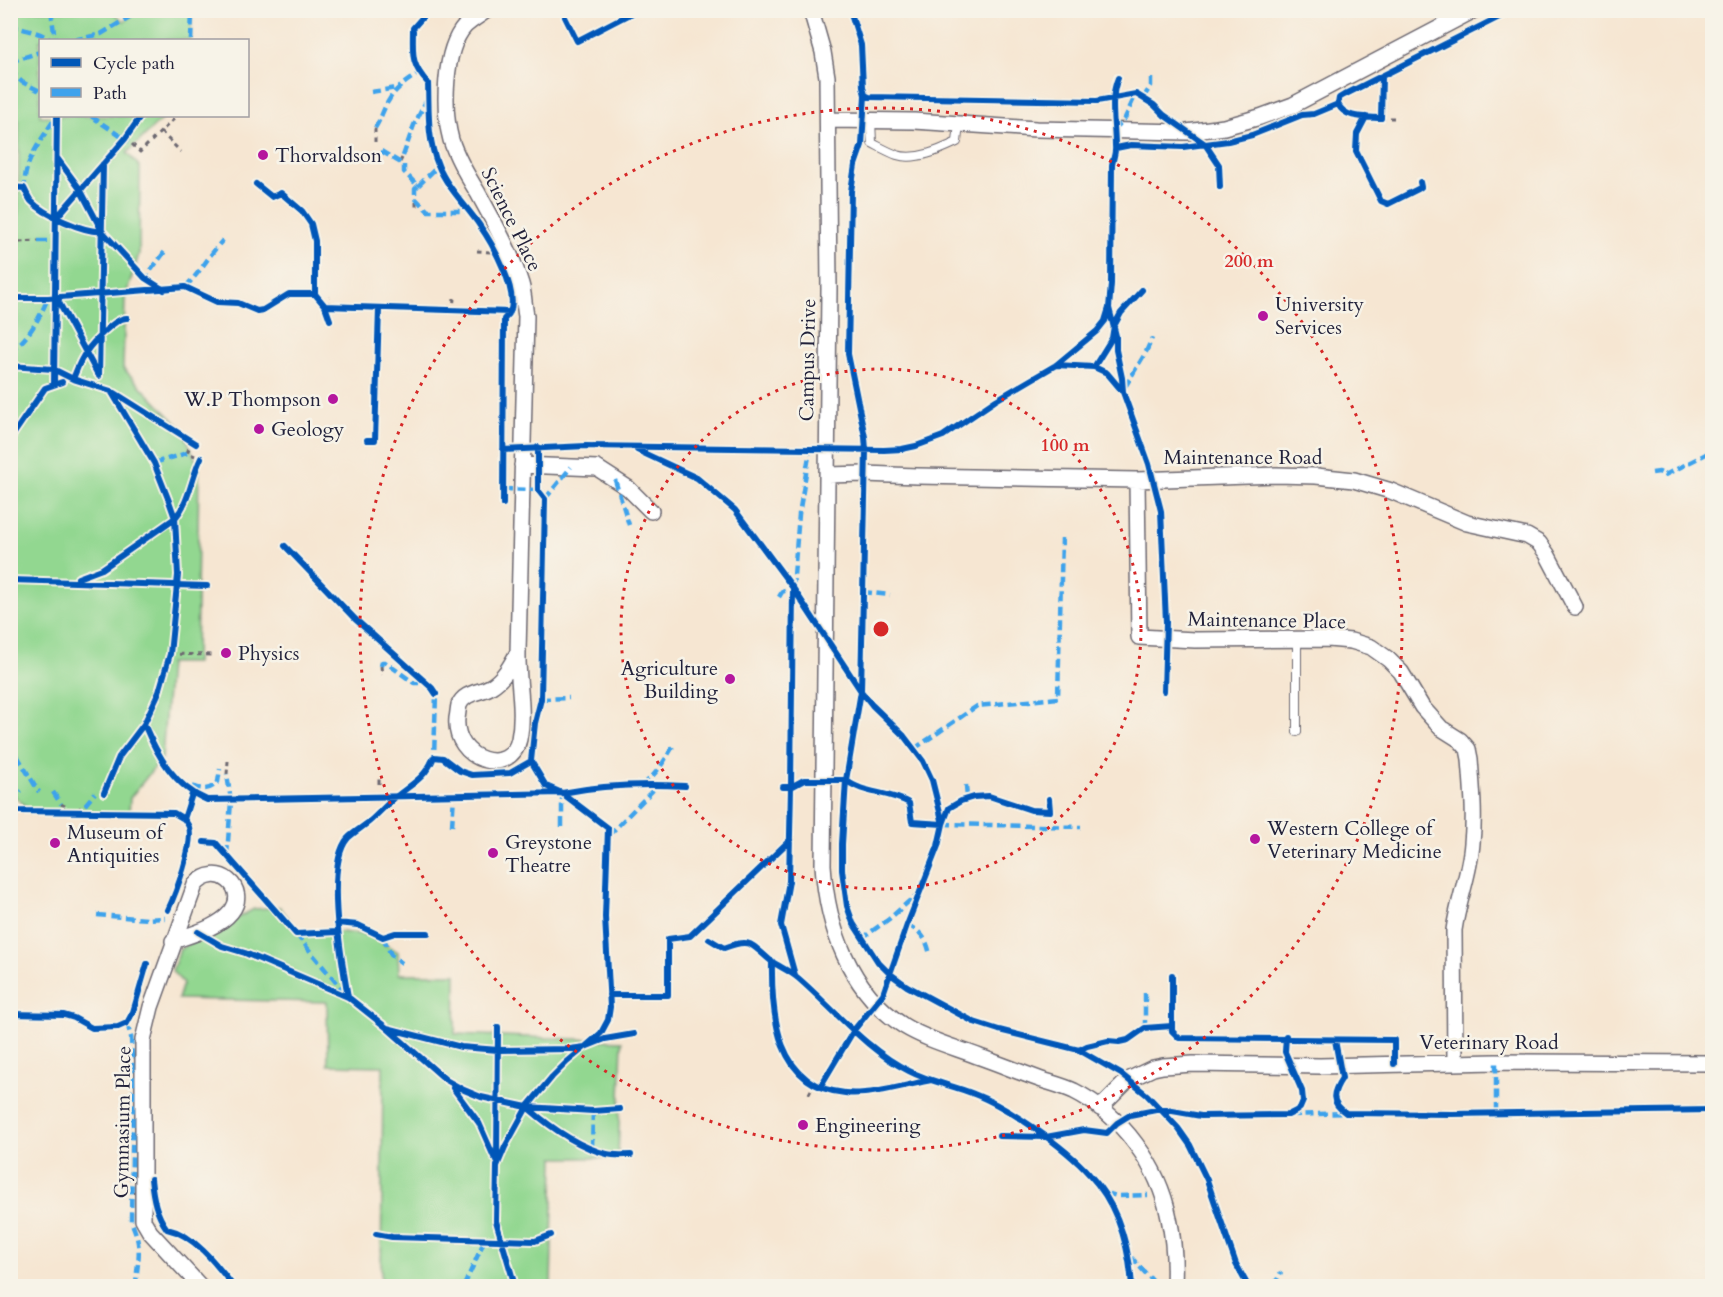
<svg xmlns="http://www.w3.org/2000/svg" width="1723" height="1297" viewBox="0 0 1723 1297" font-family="Cardo,serif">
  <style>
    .green { fill: #92d790; stroke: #5a7c66; stroke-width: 1.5 }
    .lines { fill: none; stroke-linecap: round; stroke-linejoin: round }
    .lane-casing { stroke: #6c6770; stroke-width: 10 }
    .street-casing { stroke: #6c6770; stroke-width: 18 }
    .path { stroke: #6c6770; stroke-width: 3; stroke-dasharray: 4.5 4.5; stroke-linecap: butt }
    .lane { stroke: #fff; stroke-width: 8 }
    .street { stroke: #fff; stroke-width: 15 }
    .quiet { stroke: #3ea2ec; stroke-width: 4.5; stroke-dasharray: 9 4.5; stroke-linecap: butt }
    .cycleway-casing { stroke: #f7f3e8; stroke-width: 10 }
    .cycleway { stroke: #0057b8; stroke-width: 6 }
    .ring { fill: none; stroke: #d62828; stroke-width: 3; stroke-dasharray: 3 6 }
    .poi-dot { fill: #b5179e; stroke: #f7f3e8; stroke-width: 2 }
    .labels { text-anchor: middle; stroke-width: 5; stroke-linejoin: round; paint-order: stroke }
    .poi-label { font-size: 20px; fill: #22223b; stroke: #f7f3e8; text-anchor: start }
    .street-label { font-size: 20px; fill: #22223b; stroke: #f7f3e8 }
    .centre { fill: #d62828; stroke: #f7f3e8; stroke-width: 3 }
    .ring-label { font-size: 18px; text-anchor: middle; font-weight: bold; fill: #d62828; stroke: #f7f3e8; stroke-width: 5; stroke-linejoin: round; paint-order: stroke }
  </style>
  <rect width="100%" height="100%" fill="#f7f3e8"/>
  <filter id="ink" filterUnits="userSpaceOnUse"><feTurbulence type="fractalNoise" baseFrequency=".0167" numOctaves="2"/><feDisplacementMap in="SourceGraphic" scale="12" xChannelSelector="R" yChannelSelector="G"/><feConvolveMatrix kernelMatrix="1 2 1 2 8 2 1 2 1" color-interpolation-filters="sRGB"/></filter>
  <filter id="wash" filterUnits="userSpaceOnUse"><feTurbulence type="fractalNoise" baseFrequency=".008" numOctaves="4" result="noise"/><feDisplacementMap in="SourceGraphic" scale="24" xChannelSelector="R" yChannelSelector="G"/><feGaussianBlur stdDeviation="1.35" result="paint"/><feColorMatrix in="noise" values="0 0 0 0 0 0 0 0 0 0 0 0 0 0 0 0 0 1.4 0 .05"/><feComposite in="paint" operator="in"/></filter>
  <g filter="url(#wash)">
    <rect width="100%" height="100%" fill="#f6e6d2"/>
    <path class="green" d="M11,10l100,1 13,10 14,-10h54l-1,29h-151v76h125l-38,37 13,14 -1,87 -14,44 -2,70 60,62 16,38 -3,195h-27l-7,95 -32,40 -1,15 -97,-1 -21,-19 -1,-563 8,-11 1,-99 -8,-1z
      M280,907l18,25h43l28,3 29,17 1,22h57l-1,60 167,7 -4,117h-64l-3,128h-170l2,-220 -55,-1 -1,-63 -149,-3 5,-16 -11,-12 8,-22 74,-40z"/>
  </g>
  <g filter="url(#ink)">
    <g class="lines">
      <defs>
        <path id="lane" d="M871,120l1,23c8,4 17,9 25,12 19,6 43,-5 60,-13l2,-18
          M1297,732v-92"/>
        <path id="street" d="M487,10c-7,5 -16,10 -22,16 -22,24 -22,85 -14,114 6,19 17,37 27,53 16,29 33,59 43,91 3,10 3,21 5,32l-8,336
          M811,10l12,42 4,25 2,212 -6,576c4,61 26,126 81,161 23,14 50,21 76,31 20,7 39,15 59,22 12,4 24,7 35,12 48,24 85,75 95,127 5,23 6,46 5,68
          M828,120l86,1 122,8 151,3 37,-5 36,-10 33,-12 181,-95
          M522,465l75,3 31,20 23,23
          M827,475l38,-1 52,2 220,4 139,-5 40,1 38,4 37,11 76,32 60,13 12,7 8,11 28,53
          M1137,480l2,157 56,3 133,-1 23,2 20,6 17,12 13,13 21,35 19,21 19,12 8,9 2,10c2,28 5,56 2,84 -2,30 -14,58 -18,87l1,133
          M518,652c-1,28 7,58 1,87 -8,39 -66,22 -62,-21 1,-4 1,-9 2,-13 6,-13 20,-12 31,-18 14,-8 21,-22 28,-35z
          M173,941c19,-7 45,-13 58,-29 19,-23 -14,-52 -36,-27l-44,122 -8,33v180l7,12 50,54
          M1100,1108l28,-28 25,-12 10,-2 30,-2 127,2 176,-4 216,1"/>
      </defs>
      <use href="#lane" class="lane-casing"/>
      <use href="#street" class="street-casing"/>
      <path class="path" d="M1381,118h13
        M161,132l20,20
        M375,142v-14
        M132,144l8,8 37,-36
        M400,162l3,-6
        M416,202v7
        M19,242l19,-1
        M477,251l14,1
        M329,306l1,-9
        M453,311l1,-13
        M196,444l-6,2 -3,7 14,5
        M170,654l42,1
        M381,666l1,9
        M227,774l1,-13
        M379,784v-9
        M61,804l13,7 11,-6
        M809,1094l5,-10"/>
      <use href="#lane" class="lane"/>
      <use href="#street" class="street"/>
      <path class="quiet" d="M51,10l4,30
        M357,13l50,1
        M10,24c13,7 30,7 41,16
        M74,40l27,-6 40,-24
        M191,40l1,-30
        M10,62l30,-10
        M10,70l12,12 18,9
        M371,92l26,-4
        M1143,98l8,-12v-9
        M91,116l38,26
        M375,128c6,-9 8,-19 14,-28 7,-12 18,-19 30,-27
        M1114,130l11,-12 11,-24
        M381,151l23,14v7l14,14 -3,3v9l13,13h41
        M403,156l11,-31 12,-24
        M418,186l20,-20
        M26,191c-7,-24 17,-53 29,-73
        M38,241h19
        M10,242h9
        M143,281l23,-31
        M185,287c15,-14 24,-32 38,-47
        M10,352c19,-14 29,-33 38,-54
        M1125,387l21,-35 6,-14
        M154,463l33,-10
        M1652,473l7,-1 6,3 47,-24
        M615,480l14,45
        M503,489l35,1
        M545,499l26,-32
        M793,588l6,-74 11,-64
        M863,592l27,3
        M779,597l3,-5 11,-4
        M381,666l1,-4h3l29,21h5
        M541,699l28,-1
        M10,744l29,48
        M914,749l63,-43 81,-8 4,-160
        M432,762l2,-5 2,-63 -2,-3
        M642,785c15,-10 24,-27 33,-42
        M966,785l1,14
        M192,786c11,4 17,5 26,-4l2,-13
        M53,792l8,12
        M10,800l12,-9
        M85,805l10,-12
        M943,824l138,3
        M452,826l2,-31
        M562,827v-34
        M609,835l50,-51
        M227,855l4,-54 -4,-27
        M97,915l51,4 17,-1
        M907,925c14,6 20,14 23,30
        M296,934l47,57
        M383,937l8,18 11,8
        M861,939l28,-20 26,-23
        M1145,993v35
        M127,1023l4,14 2,49 -2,135c13,30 6,36 5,65
        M1496,1113v-51
        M1291,1115l55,-2
        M592,1148l1,-37
        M1106,1193l11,3 31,-1
        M1131,1257l26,29h4
        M464,1286l22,-49
        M1274,1286l7,-14"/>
      <defs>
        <path id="cycleway" d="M429,10l-16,18c0,25 -3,36 15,55 1,27 -1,56 10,82 9,23 29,41 42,61 12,17 39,65 30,86 -1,3 -4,5 -6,7l-1,185
          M850,10l11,35 2,42 2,8 -3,50 -7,20 -4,26 -3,163 17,83 1,13 -5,241 -15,89 -4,64v26l5,36 6,17 25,39 11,11 18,13 67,36 25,8 80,20 42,24 26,21 31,33 12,17 17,35 29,84 12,22
          M565,17l12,24 60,-31
          M865,95l4,2 228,4 39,-7 18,11 10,10 41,29 14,21 1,22
          M1338,104c7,15 27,13 43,14l1,-42
          M1366,117l-9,17 -1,17 25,50 7,3 30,-15 3,-2 -1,-5
          M1116,148l15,-3 52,2 45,-6 24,-6 50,-20 12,-1 24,-10 1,-6 5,-3 169,-85
          M57,158l23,31 22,42 43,47 19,12
          M256,184l16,13 9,-4 21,18 9,13 4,17v53l10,12 5,14
          M10,187l14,1c2,4 4,9 7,13 12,13 54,32 71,30
          M57,217l68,-78 16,-23
          M10,298h38l137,-11 32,15 21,1 19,8 6,-1 26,-16h26
          M57,299l40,74
          M325,306l185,6
          M1109,308l7,28v14l6,28 1,14 26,72 12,47 5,111 -2,69
          M1056,365l38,2 13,6 16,19
          M10,366l43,3 20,10 38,12 43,72 15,38 6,17 3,57 -8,79 -11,38 -15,32 -25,33 -15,36
          M1094,367l18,-29 2,-12 7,-13 21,-23
          M99,376l4,-212
          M73,379c4,-10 7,-19 13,-27 7,-10 30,-35 41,-34
          M54,384l3,-268
          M115,393l81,51
          M10,439l35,-51 17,-6
          M367,440h8l4,-132
          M503,450l83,-4 298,4 18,-1 14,-3 27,-10 53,-36 60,-35 41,-34 8,-10 4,-13 2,-24 1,-119c1,-6 4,-13 3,-19 0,-22 -6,-47 3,-68
          M637,450l60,28 38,32 58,78
          M285,546l70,73 77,69 4,6
          M78,578l24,-9 73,-51c15,-17 16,-40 26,-60
          M10,580l197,6
          M144,724c13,31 31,63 63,76l355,-7c40,-8 83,-9 123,-7
          M783,787h8l13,-7h42c16,14 42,11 63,23l3,19 31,2 6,-16 12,-7 13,-4 15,-1 42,14 19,1 -1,-12
          M10,808l7,3 157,2 10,6
          M204,842l12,1 80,91 42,-2
          M168,910c8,-17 26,-66 21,-83 -1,-3 -3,-5 -5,-8l8,-25
          M337,923l21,2 25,12 12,-4h33
          M198,932l24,14 23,7 103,44 39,31 59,52 18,10 17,7 46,10 66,4 27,-2
          M709,939l15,9c28,-11 27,-3 47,13 9,6 19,10 27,17 36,31 68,72 111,93 21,11 44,14 65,23 34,13 91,53 115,80 29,31 40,71 43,112
          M772,961c-1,55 5,126 73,132 24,3 61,-8 86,-13
          M795,975l-14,-50 8,-44 2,-94 2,-199 68,103 11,14 32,31 19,25 9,19 11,44 -5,22 -31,79 -24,69 -29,36 -34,57
          M1172,975v56l7,7 215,2v24
          M609,995h59v-56l22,-3 100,-96
          M348,997c-6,-35 -24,-132 0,-159 6,-6 15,-11 22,-17 7,-6 13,-13 20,-19 18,-17 34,-21 44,-45l9,1 17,13 12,4 38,-2 21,-12 4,-38 6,-24 4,-200 -7,-9v-43
          M10,1014l54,1 10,3 18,10 26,-1 9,-4 6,-11 14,-48
          M387,1028l74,19 37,3 72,-1 15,-2 16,-14 7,-13 2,-13 -5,-90 3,-89 -46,-35 -16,-7 -15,-25
          M1335,1040l7,38c-10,15 -12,24 4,35l106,1 260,-4
          M1079,1050l8,-4 21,-5 11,1 9,-2 17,-12 27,-2
          M453,1088l26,35 15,34
          M527,1107c23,20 50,40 80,47 8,2 16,1 24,1
          M999,1136l47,1 38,-7 23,3 10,-10 13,-8 31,-6 40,7 87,-1 8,-4 4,-3 3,-7 -1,-10 -17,-39 1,-16
          M497,1160l1,-133
          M151,1179c2,19 5,35 16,50 28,6 50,36 66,57
          M376,1234l16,3 143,4 16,-6
          M515,1286l-19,-65 1,-55 8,-19 22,-40 25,-30 15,-15 18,-15 20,-8 29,-5"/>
      </defs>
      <use href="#cycleway" class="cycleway-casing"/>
      <use href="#cycleway" class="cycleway"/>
    </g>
  </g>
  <g class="ring">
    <circle cx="881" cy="629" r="260"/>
    <circle cx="881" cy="629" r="521"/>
  </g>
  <g class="poi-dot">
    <circle cx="263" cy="155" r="6"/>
    <circle cx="1263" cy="316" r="6"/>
    <circle cx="333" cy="399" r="6"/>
    <circle cx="259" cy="429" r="6"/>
    <circle cx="226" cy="653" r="6"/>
    <circle cx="730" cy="679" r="6"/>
    <circle cx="1255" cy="839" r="6"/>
    <circle cx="55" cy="843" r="6"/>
    <circle cx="493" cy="853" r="6"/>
    <circle cx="803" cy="1125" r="6"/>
  </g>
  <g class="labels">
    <g class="poi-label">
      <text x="275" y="162">Thorvaldson</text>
      <text x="1275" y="311">University<tspan x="1275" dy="23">Services</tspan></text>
      <text x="321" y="406" text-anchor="end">W.P Thompson</text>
      <text x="271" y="436">Geology</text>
      <text x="238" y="660">Physics</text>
      <text x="718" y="675" text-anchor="end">Agriculture<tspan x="718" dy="23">Building</tspan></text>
      <text x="1267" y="835">Western College of<tspan x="1267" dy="23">Veterinary Medicine</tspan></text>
      <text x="67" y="839">Museum of<tspan x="67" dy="23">Antiquities</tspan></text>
      <text x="505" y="849">Greystone<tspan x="505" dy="23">Theatre</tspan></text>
      <text x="815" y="1132">Engineering</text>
    </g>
    <g class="street-label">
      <text transform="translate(512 219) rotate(64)" y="7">Science Place</text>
      <text transform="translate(807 360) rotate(-89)" y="7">Campus Drive</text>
      <text x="1243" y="464">Maintenance Road</text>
      <text transform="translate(1267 620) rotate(1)" y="7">Maintenance Place</text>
      <text x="1489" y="1049">Veterinary Road</text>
      <text transform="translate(122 1122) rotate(-89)" y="7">Gymnasium Place</text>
    </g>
  </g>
  <circle cx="881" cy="629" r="9" class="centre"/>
  <g class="ring-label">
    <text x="1249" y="267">200 m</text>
    <text x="1065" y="451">100 m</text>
  </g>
  <rect width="1723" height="1297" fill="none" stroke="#f7f3e8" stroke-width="36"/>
  <rect x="39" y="39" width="210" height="78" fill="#f7f3e8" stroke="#a29fa3" stroke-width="1.5"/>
  <rect x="51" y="58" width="30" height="9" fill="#0057b8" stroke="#a29fa3" stroke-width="1.5"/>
  <text x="93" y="69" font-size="18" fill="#22223b">Cycle path</text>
  <rect x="51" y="88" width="30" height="9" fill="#3ea2ec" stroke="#a29fa3" stroke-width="1.5"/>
  <text x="93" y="99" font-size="18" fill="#22223b">Path</text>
</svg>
